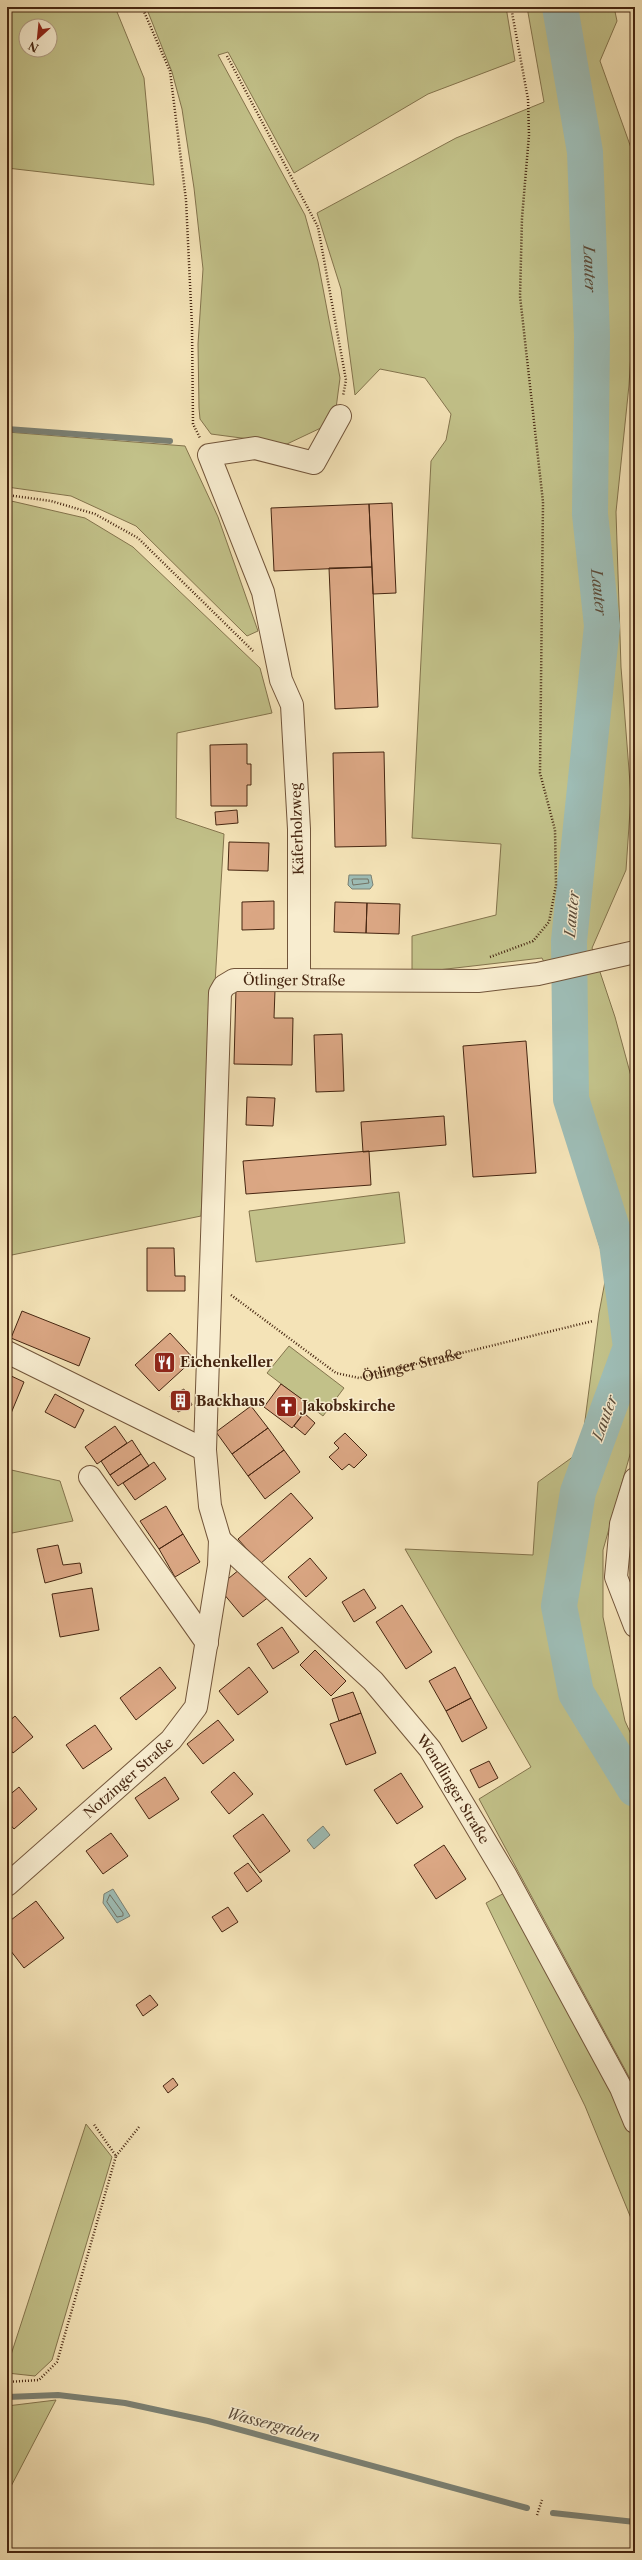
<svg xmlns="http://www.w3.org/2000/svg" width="642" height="2560" viewBox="0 0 642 2560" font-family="'Libre Caslon Text',serif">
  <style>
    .green { fill: #c2c189; stroke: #84744d; fill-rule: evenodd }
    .water { fill: #9ebdb6; stroke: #7b8174 }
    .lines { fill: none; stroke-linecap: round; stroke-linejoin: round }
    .shore { stroke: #727264; stroke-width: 1 }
    .stream { stroke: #7b8174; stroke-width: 6 }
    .river { stroke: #9ebdb6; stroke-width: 36 }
    .building { fill: #dba784; stroke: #462611 }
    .minor-casing { stroke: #72553a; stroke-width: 24 }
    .path { stroke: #462611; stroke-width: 2.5; stroke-dasharray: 1 2; stroke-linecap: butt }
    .minor { stroke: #f8edd0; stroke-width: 22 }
    .labels { text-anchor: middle; stroke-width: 3; stroke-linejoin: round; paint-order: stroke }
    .street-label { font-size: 14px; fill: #462611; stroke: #f8edd0 }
    .poi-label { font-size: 14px; font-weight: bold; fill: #462611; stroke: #f8edd0; text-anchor: start }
    .water-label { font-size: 15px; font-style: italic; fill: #5c4c3a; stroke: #f8edd0 }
  </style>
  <rect width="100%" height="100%" fill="#f4e3b7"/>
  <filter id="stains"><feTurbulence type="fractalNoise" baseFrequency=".005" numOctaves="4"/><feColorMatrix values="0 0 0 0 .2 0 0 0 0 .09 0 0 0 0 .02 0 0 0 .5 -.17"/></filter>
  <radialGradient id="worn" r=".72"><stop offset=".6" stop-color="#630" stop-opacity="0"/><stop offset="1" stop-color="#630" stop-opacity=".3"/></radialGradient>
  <path class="green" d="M7,7h108l29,71 10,107 -147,-17zM26,26h24v24h-24z
    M146,7h360l9,54 -87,33 -134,79 -66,-121 -10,3 87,160 13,47 22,116 -5,38 -10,10 -38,18 -76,-10 -11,-15 -1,-11 -1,-64 5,-75 -9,-81 -12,-79 -10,-37z
    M527,7h87l3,14 -17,40 35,98v131l-6,95 -13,127 5,155 10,129 -5,74 -34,78 23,69 20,74v346l-32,113v67l22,104 10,22v345l-156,-289 52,-32 -126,-218 128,6 5,-73 43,-31 18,-138 8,-42 -37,-125 -8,-60 -6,-99 -14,-29 -130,15v-37l84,-21 5,-71 -89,-6 19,-377 15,-21 5,-26 -26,-36 -45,-9 -25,26 -14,-106 -24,-76 139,-75 88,-36z
    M7,432l178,14 33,71 40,114 -11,5 -111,-110 -65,-30 -64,-9z
    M7,500l78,18 48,29 127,121 12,45 -95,20 -1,85 48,16 -23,382 -194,40z
    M399,1192l6,51 -149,19 -7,-51z
    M289,1346l55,42 -21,28 -56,-43z
    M7,1469l53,12 13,40 -66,13z
    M508,1891l105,193 22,54v90l-50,-122 -99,-203z
    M86,2124l26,33 -60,203 -17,16 -28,-3v-6z
    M56,2400l-49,94v-88z"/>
  <path class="water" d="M349,875h22l2,10 -3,4h-18l-4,-4z
    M323,1826l7,9 -16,14 -7,-9z
    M113,1889l17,27 -13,7 -14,-20 1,-9z"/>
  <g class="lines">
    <path class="shore" d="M354,879h14l1,4 -16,2 -1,-5z
      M110,1895l13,18v3l-6,1 -10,-15z"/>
    <path class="stream" d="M7,429l163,12
      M7,2397l51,-2 67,8 83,18 319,87
      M553,2513l82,9"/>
    <path class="river" id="s1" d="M560,7l25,145 7,184 -2,178 12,112 -33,315 2,158 46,145 14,103 -53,145 -19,114 17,87 59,96"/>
  </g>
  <path class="building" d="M392,503l4,90 -23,1 -4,-90z
    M369,504l3,63 -98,4 -3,-63z
    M372,567l6,140 -43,2 -6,-141z
    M247,744v20h4v21h-4v21h-36l-1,-61z
    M384,752l2,94 -51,1 -2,-94z
    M237,810l1,13 -22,2 -1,-13z
    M229,842l40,1 -1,28 -40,-1z
    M274,901v28l-32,1v-28z
    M335,902l32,1 -1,30 -32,-1z
    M367,903l33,1 -1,30 -33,-1z
    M236,988l39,2 -1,28h19l-1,47 -58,-1z
    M342,1034l2,57 -28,1 -2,-57z
    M526,1041l10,132 -63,4 -10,-131z
    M247,1097l28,1 -2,28 -27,-1z
    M444,1116l2,29 -83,7 -2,-30z
    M369,1151l2,34 -125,9 -3,-33z
    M147,1248h27l1,28h10v15h-38z
    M22,1311l68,27 -11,28 -68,-28z
    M170,1333l24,26 -35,32 -24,-26z
    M7,1374l17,8 -17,41z
    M281,1384l29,21 -18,23 -28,-21z
    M184,1389l8,16 -14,7 -8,-16z
    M55,1394l29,16 -9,18 -30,-16z
    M251,1406l17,22 -36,26 -16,-22z
    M304,1413l11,10 -10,12 -11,-9z
    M115,1426l12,17 -30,21 -12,-17z
    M268,1428l16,22 -36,26 -16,-22z
    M345,1433l22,22 -13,13 -5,-4 -7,6 -13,-13 10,-9 -5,-5z
    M132,1440l9,14 -31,21 -9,-14z
    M284,1450l16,22 -35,27 -17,-23z
    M141,1454l8,12 -31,20 -8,-11z
    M154,1462l12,17 -31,21 -12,-17z
    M291,1493l22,25 -53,46 -22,-25z
    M166,1506l17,28 -24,15 -19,-28z
    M183,1534l17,28 -25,15 -16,-28z
    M58,1545l5,20 17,-2 2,10 -37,10 -8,-34z
    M310,1558l17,20 -21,19 -18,-20z
    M245,1565l25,31 -27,21 -25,-30z
    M92,1588l7,42 -39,7 -8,-43z
    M364,1589l12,19 -22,14 -12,-20z
    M402,1605l30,47 -26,17 -30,-47z
    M282,1627l17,25 -26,17 -16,-25z
    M315,1650l31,31 -15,15 -31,-31z
    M160,1667l16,21 -40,32 -16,-22z
    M249,1667l19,25 -30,23 -19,-24z
    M455,1667l16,31 -25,13 -17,-30z
    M353,1692l8,21 -22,8 -7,-22z
    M471,1698l16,30 -25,14 -16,-31z
    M361,1713l15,40 -30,12 -16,-41z
    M15,1716l18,21 -20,16 -6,-8v-22z
    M218,1720l16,20 -31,24 -16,-20z
    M95,1725l17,24 -29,20 -17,-24z
    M489,1761l9,17 -19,10 -9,-18z
    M234,1772l19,22 -24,20 -18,-22z
    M401,1773l22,34 -26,17 -23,-34z
    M165,1777l14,22 -30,20 -14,-21z
    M19,1787l18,22 -23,20 -7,-8v-24z
    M263,1814l27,37 -30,22 -27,-37z
    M111,1833l17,23 -25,18 -17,-23z
    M444,1845l22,34 -30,20 -22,-34z
    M248,1863l14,18 -15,11 -13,-19z
    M36,1901l28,37 -40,30 -17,-22v-23z
    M228,1907l10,15 -16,10 -10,-15z
    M150,1995l8,10 -15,11 -7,-11z
    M173,2078l5,7 -10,8 -5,-7z"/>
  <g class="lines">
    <defs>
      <g id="minor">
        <path d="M299,980v-151l-7,-124 -11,-25 -18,-88 -54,-137 46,-7 59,15 26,-47"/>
        <path d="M7,1352l198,98"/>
        <path d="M90,1477l117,166"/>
        <path d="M635,1479l-14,45 -5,53 19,49"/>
        <path id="s3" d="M220,1540l153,141 57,68 76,127 115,212 14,34"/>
        <path id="s4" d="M7,1885l164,-145 25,-33 23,-141 1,-26 -10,-34 -5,-56 15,-457 4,-7 10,-6 244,1 60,-7 97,-22"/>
      </g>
    </defs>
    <use href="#minor" class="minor-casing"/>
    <g class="path">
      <path d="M142,7l28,64 16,129 6,126 1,98 7,14"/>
      <path d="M227,56l91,171 28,153 -3,16"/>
      <path d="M7,495l44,6 44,13 43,24 115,113"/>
      <path d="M490,957l43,-16 16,-19 7,-37 -1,-55 -15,-57 3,-271 -23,-206 2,-78 7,-83 -1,-36 -17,-92"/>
      <path id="s2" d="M231,1295l105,78 23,5 234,-57"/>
      <path d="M116,2156l23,-29"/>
      <path d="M7,2382l32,-2 18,-18 59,-206 -23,-33"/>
      <path d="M537,2515l5,-15"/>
    </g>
    <use href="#minor" class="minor"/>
  </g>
  <defs>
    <symbol id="restaurant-square" viewBox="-11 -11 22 22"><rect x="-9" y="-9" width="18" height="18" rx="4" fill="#8f2418" stroke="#f8edd0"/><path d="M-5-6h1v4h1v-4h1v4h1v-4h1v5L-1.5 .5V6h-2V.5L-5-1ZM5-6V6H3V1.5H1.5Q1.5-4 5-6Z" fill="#fff"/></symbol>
    <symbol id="building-square" viewBox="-11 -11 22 22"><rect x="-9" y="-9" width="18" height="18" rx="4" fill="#8f2418" stroke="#f8edd0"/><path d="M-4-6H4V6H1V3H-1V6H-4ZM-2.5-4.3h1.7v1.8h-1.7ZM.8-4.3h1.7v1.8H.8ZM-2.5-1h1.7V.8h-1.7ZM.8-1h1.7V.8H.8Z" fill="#fff"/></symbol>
    <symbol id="church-square" viewBox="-11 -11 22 22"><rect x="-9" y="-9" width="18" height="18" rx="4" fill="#8f2418" stroke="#f8edd0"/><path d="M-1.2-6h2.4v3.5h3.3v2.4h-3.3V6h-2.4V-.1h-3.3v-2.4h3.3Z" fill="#fff"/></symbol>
  </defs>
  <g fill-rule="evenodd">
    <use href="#restaurant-square" x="152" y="1350" width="25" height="25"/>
    <use href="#building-square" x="168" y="1388" width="25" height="25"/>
    <use href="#church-square" x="274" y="1394" width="25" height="25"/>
  </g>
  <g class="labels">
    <g class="street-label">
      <text transform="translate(297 829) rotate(-92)" y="5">Käferholzweg</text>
      <text dy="5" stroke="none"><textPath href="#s4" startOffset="1058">Ötlinger Straße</textPath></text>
      <text dy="5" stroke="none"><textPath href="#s2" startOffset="209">Ötlinger Straße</textPath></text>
      <text dy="5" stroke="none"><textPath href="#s4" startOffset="162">Notzinger Straße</textPath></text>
      <text dy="5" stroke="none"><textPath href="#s3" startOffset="343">Wendlinger Straße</textPath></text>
    </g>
    <g class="poi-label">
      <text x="180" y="1367">Eichenkeller</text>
      <text x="196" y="1406">Backhaus</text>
      <text x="302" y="1411">Jakobskirche</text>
    </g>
    <g class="water-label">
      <text dy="5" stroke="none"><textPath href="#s1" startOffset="264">Lauter</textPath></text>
      <text dy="5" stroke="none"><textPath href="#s1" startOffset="588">Lauter</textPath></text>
      <text transform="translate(572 914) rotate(-85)" y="5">Lauter</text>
      <text transform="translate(605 1418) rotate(-70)" y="5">Lauter</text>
      <text transform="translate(273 2425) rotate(15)" y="5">Wassergraben</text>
    </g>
  </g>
  <rect width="642" height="2560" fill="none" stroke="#f4e3b7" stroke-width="24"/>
  <rect x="8" y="8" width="626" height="2544" fill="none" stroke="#462611" stroke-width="2"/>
  <rect x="12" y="12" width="618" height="2536" fill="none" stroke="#462611"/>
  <g transform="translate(38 38) rotate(207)"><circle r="19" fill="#f8edd0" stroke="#b19d84"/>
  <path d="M0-3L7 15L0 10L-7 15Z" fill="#8f2418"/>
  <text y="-6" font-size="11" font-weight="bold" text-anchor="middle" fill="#462611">N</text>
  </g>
  <rect width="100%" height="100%" filter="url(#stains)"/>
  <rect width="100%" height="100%" fill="url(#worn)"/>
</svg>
